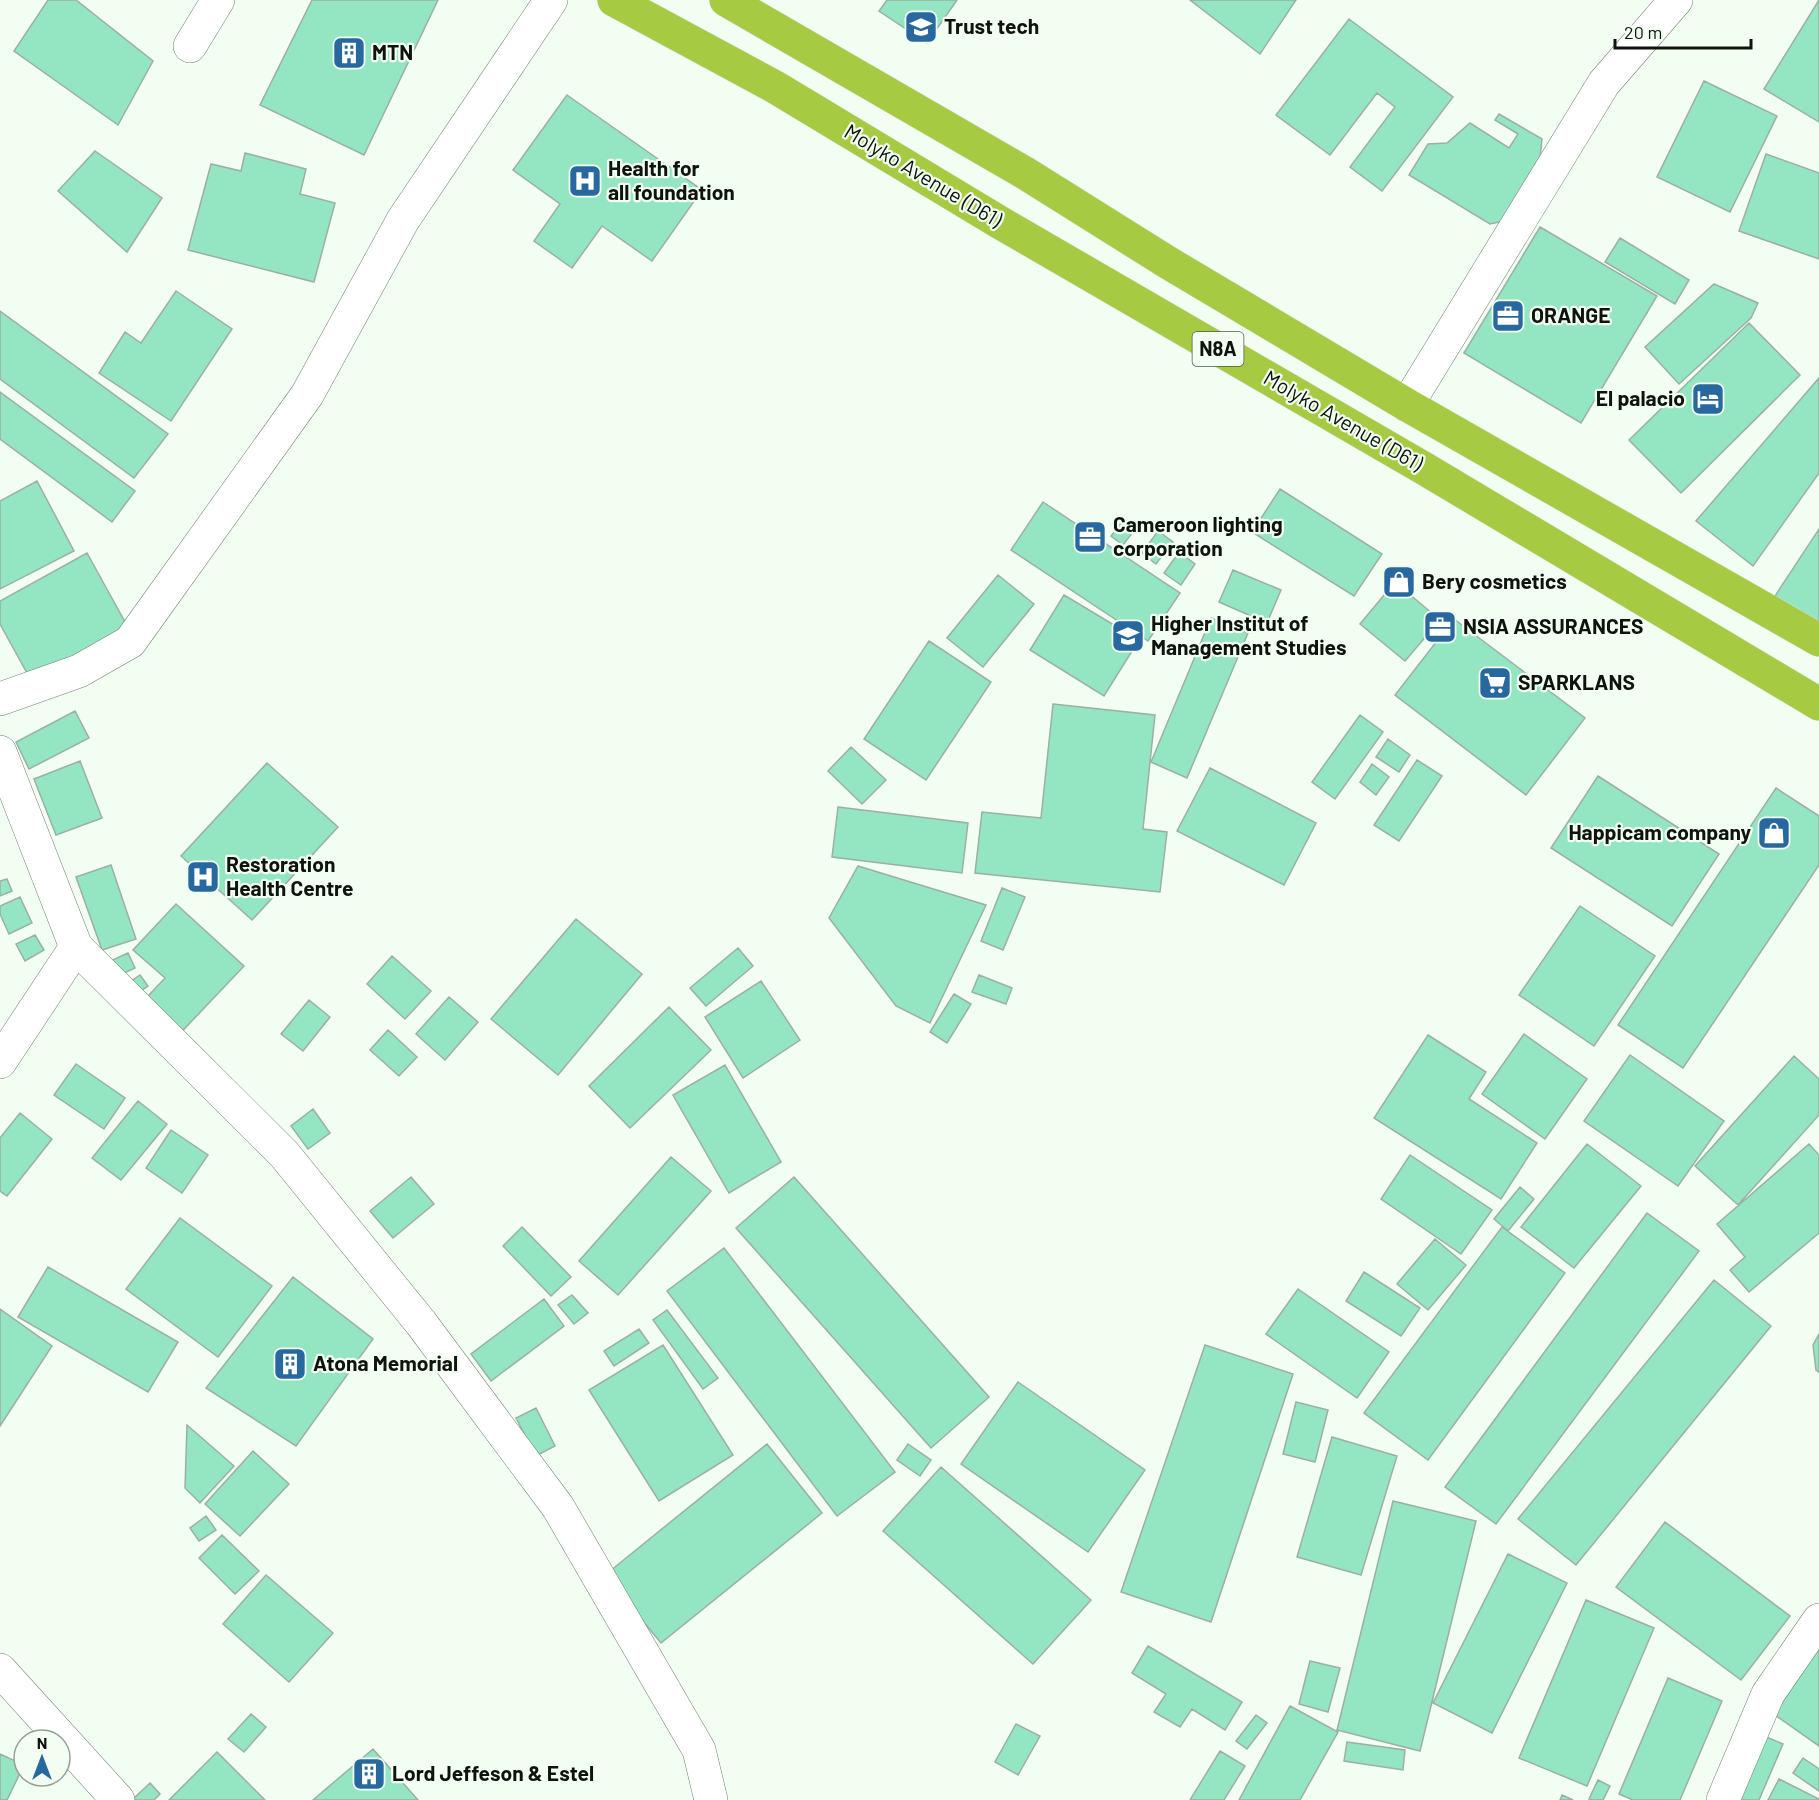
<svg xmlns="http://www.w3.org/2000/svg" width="1819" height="1800" viewBox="0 0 1819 1800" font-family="Barlow,sans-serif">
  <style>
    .building { fill: #93e6c1; stroke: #9cafa6; stroke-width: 1.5 }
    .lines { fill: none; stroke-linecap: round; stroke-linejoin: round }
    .minor-casing { stroke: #738073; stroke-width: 34 }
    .highway-casing { stroke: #dddedd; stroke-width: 34 }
    .minor { stroke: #fff; stroke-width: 33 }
    .highway { stroke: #a6cb43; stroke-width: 33 }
    .labels { text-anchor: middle; stroke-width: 4.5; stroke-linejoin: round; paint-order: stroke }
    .shield { fill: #f3fef2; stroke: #535a52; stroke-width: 1.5 }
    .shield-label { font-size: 20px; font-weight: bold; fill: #0e130e }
    .poi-label { font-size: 21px; font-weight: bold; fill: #0e130e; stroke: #f3fef2; text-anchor: start }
    .street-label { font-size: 21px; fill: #0e130e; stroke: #f3fef2 }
  </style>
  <rect width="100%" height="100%" fill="#f3fef2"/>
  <path class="building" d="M48,0h28l77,61 -35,64 -104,-74z
    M312,0h126l-74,155 -104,-50z
    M887,0h70l-30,43 -48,-32z
    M1190,0h106l-36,54z
    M1819,0v122l-55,-33z
    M1349,19l104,78 -71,94 -32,-24 45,-60 -18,-14 -47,62 -54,-40z
    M1704,81l73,35 -47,96 -73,-35z
    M567,95l135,95 -50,71 -50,-35 -30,42 -38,-27 26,-37 -47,-34z
    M1499,114l43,25 -3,30 -30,51 -19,4 -81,-49 19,-31 19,-1 23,-20 39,25 9,-14 -23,-14z
    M95,151l67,47 -35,54 -69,-61z
    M245,153l61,16 -6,25 35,9 -21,79 -126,-32 23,-86 30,7z
    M1766,154l53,19v86l-80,-28z
    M1540,227l117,69 -76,127 -117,-70z
    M1620,238l69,42 -14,24 -70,-42z
    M1714,284l44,19 -7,15 -72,66 -34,-37z
    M176,291l56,38 -61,92 -72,-48 26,-41 16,11z
    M0,311l168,123 -34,44 -134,-99z
    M1749,323l51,52 -119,118 -52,-53z
    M1819,378v95l-66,93 -57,-45z
    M0,392l135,99 -23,31 -112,-83z
    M37,481l37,70 -74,38v-88z
    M1280,489l102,65 -28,42 -102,-64z
    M1043,502l137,91 -32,48 -137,-91z
    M1124,519l12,9 -13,17 -12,-9z
    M1819,529v91l-3,4 -41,-28z
    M1158,531l15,11 -17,22 -14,-11z
    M1179,552l16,12 -14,21 -17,-12z
    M87,553l43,78 -97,53 -33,-60v-23z
    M1233,570l48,20 -14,33 -48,-21z
    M998,575l36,29 -51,63 -36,-29z
    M1395,582l45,38 -35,41 -45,-37z
    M1064,595l75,45 -35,56 -74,-46z
    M1211,618l37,15 -61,145 -36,-16z
    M1454,619l131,99 -59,77 -131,-100z
    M929,641l62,41 -65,98 -62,-41z
    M1053,704l102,11 -12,114 24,3 -7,60 -185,-19 7,-61 59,6z
    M75,711l14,27 -60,31 -13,-27z
    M1360,715l23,17 -48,67 -23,-17z
    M1388,739l22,16 -11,17 -23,-15z
    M851,747l35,33 -24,24 -34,-33z
    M1417,760l25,16 -43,65 -25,-16z
    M80,761l22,57 -46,17 -22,-56z
    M267,763l71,64 -86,93 -71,-64z
    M1372,764l17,13 -13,18 -16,-13z
    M1210,768l106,55 -32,62 -107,-54z
    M1598,776l121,78 -47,72 -121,-78z
    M1776,788l43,28v49l-136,203 -65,-43z
    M838,807l130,16 -6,50 -130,-16z
    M111,865l25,74 -34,11 -26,-73z
    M858,866l128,39 -56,118 -34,-17 -67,-88z
    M7,879l5,12 -12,5v-15z
    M1002,888l23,9 -22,53 -22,-9z
    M20,897l12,26 -23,11 -9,-20v-8z
    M176,904l68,62 -73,77 -36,-33 30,-32 -32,-28z
    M1580,906l75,50 -61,90 -75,-51z
    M576,919l66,55 -84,101 -67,-56z
    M35,935l9,15 -19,11 -9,-17z
    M738,948l15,18 -47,40 -16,-18z
    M128,953l7,15 -21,10 -8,-15z
    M392,956l39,35 -26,28 -38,-35z
    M140,975l8,11 -13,9 -8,-11z
    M979,975l33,13 -6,16 -34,-12z
    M761,981l39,59 -57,38 -38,-61z
    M954,994l17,10 -24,39 -17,-11z
    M449,997l29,25 -33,38 -29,-26z
    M309,1000l21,17 -27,34 -22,-17z
    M669,1007l42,43 -81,78 -41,-42z
    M388,1030l29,27 -18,19 -29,-26z
    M1524,1034l63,45 -42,60 -63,-45z
    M1428,1035l58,37 -17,27 68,44 -36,56 -127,-81z
    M1630,1055l94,66 -46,65 -94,-65z
    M1794,1056l25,23v36l-81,90 -43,-39z
    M76,1064l49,34 -21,31 -50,-34z
    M725,1065l56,97 -52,31 -56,-98z
    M138,1101l29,23 -46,56 -29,-22z
    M313,1109l17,24 -22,16 -17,-23z
    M20,1113l32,26 -45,57 -7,-5v-53z
    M171,1130l37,25 -26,38 -36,-25z
    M1587,1144l54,42 -67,82 -53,-41z
    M1809,1144l10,11v78l-70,59 -19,-22 15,-13 -28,-33z
    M1410,1155l82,55 -31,44 -80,-55z
    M671,1157l40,34 -93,104 -39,-34z
    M411,1177l23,27 -41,34 -23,-27z
    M794,1177l195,220 -58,51 -195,-220z
    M1520,1187l14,12 -26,32 -14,-12z
    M1647,1213l52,38 -203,273 -51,-37z
    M180,1218l92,68 -54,71 -92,-68z
    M522,1227l49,50 -20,19 -48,-50z
    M1502,1227l63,46 -137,187 -64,-47z
    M1435,1239l31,26 -38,45 -31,-26z
    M724,1248l171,224 -58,44 -170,-225z
    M48,1267l130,75 -30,50 -130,-75z
    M1364,1272l56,36 -19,28 -55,-35z
    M293,1277l80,62 -77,107 -90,-58z
    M1714,1280l57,46 -195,239 -58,-46z
    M1298,1289l91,63 -32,46 -91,-64z
    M572,1295l16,18 -14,11 -16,-19z
    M544,1299l20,27 -73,55 -20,-27z
    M0,1309l52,37 -52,80z
    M667,1310l51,68 -15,11 -50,-69z
    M639,1329l10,14 -35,23 -10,-15z
    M1819,1334v38l-3,-2 -3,-25z
    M663,1345l70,110 -74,46 -70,-111z
    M1205,1345l88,29 -82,248 -90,-30z
    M1018,1382l127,88 -57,82 -127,-88z
    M1296,1402l32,8 -13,52 -32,-8z
    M536,1408l19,38 -19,10 -20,-38z
    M187,1425l47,41 -34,37 -15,-15z
    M1332,1437l65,19 -36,119 -64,-18z
    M767,1444l55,69 -161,130 -56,-68z
    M908,1444l23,16 -11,16 -23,-16z
    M253,1451l36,33 -49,52 -35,-32z
    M941,1467l150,133 -58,64 -150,-133z
    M1393,1501l83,20 -56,230 -83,-21z
    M206,1516l10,14 -17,11 -9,-13z
    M1665,1522l125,94 -49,64 -125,-93z
    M222,1535l37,36 -24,23 -36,-36z
    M1508,1554l59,29 -75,150 -59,-30z
    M266,1575l67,58 -44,49 -66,-58z
    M1586,1600l68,28 -67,158 -68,-28z
    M1819,1645v101l-54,-38z
    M1148,1646l94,56 -17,28 -33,-21 -12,18 -26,-15 12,-18 -34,-21z
    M1310,1661l30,7 -12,44 -29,-8z
    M1668,1678l54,23 -42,99h-47l-14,-6z
    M1290,1706l48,26 -38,68h-61z
    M251,1714l15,13 -22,25 -16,-13z
    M1256,1715l11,8 -20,26 -11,-8z
    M1016,1724l24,12 -22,39 -23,-13z
    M1750,1730l33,14 -24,56h-39z
    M1347,1742l58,8 -2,20 -59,-9z
    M373,1749l45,51h-105z
    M1220,1751l25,15 -21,34h-34z
    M217,1752l48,48h-96z
    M0,1754l24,11 -17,35h-7z
    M1803,1758l16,11v22l-26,-18z
    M1779,1779l40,20v1h-51z
    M1598,1780l12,6 -7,14h-11l-3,-1z
    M150,1783l10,11 -6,6h-22z
    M1562,1795l11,5h-13z"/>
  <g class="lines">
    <defs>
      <path id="minor" d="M190,46l28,-46
        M1407,405l197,-322 72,-83
        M0,699l79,-28 51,-29 177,-247 96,-175 148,-220
        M0,752l76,195 -76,115
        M76,947l208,207 137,169 137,184 141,243 12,50
        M0,1670l118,130
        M1723,1800l45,-106 51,-74"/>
      <path id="highway" d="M614,0l161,87 224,135 426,247 394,235
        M726,0l299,173 142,89 240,143 412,235"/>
    </defs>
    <use href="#minor" class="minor-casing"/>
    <use href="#highway" class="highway-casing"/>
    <use href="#minor" class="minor"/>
    <use href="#highway" class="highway"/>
  </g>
  <defs>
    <symbol id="university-square" viewBox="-11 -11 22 22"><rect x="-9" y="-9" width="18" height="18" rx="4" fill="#27699f" stroke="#f3fef2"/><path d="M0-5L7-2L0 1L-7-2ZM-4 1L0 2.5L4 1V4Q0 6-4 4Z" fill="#fff"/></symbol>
    <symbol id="building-square" viewBox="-11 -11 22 22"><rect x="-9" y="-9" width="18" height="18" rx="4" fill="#27699f" stroke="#f3fef2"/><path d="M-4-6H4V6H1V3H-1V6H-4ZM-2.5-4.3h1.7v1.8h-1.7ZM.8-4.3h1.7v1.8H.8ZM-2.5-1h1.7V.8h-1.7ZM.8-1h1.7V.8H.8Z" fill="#fff"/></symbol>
    <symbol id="hospital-square" viewBox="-11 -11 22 22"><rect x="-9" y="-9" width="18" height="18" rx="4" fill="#27699f" stroke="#f3fef2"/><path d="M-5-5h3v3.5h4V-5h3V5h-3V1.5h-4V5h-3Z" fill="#fff"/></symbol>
    <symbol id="office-square" viewBox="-11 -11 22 22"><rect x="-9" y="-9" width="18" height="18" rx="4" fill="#27699f" stroke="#f3fef2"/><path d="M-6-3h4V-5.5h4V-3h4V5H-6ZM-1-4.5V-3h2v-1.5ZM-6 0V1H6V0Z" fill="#fff"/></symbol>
    <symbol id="hotel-square" viewBox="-11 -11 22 22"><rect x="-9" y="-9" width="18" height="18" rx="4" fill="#27699f" stroke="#f3fef2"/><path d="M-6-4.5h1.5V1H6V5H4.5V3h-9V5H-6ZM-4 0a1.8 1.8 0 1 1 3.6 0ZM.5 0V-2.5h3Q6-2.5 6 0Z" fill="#fff"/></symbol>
    <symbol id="shop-square" viewBox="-11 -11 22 22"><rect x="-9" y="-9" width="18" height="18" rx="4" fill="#27699f" stroke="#f3fef2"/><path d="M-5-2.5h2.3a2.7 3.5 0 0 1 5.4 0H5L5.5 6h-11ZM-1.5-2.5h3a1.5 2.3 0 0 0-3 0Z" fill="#fff"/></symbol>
    <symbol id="school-square" viewBox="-11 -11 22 22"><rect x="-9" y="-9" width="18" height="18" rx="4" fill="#27699f" stroke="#f3fef2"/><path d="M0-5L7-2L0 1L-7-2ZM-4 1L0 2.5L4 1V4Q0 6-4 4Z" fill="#fff"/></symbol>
    <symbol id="supermarket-square" viewBox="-11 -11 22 22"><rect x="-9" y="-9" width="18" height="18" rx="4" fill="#27699f" stroke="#f3fef2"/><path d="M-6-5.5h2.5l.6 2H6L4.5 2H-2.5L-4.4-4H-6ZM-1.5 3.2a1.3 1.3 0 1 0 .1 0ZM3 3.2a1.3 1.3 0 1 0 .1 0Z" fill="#fff"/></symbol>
  </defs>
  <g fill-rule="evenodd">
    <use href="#university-square" x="902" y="8" width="38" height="38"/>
    <use href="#building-square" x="330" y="34" width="38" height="38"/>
    <use href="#hospital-square" x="566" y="162" width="38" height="38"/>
    <use href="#office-square" x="1489" y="297" width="38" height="38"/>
    <use href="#hotel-square" x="1689" y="380" width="38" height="38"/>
    <use href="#office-square" x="1071" y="518" width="38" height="38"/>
    <use href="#shop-square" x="1380" y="563" width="38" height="38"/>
    <use href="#office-square" x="1421" y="608" width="38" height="38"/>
    <use href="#school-square" x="1109" y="617" width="38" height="38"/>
    <use href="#supermarket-square" x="1476" y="664" width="38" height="38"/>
    <use href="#shop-square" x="1755" y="814" width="38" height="38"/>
    <use href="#hospital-square" x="184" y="858" width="38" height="38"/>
    <use href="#building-square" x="271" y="1345" width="38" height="38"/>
    <use href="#building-square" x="350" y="1755" width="38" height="38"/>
  </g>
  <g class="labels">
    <rect class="shield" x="1192.5" y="332" width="51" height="34" rx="4.5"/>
    <g class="shield-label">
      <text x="1218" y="356">N8A</text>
    </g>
    <g class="poi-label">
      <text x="944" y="34">Trust tech</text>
      <text x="372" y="60">MTN</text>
      <text x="608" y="176">Health for<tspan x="608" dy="24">all foundation</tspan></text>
      <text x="1531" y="323">ORANGE</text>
      <text x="1685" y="406" text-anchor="end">El palacio</text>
      <text x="1113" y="532">Cameroon lighting<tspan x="1113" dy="24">corporation</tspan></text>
      <text x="1422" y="589">Bery cosmetics</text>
      <text x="1151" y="631">Higher Institut of<tspan x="1151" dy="24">Management Studies</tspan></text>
      <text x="1463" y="634">NSIA ASSURANCES</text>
      <text x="1518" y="690">SPARKLANS</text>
      <text x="1751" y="840" text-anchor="end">Happicam company</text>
      <text x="226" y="872">Restoration<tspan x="226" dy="24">Health Centre</tspan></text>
      <text x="313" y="1371">Atona Memorial</text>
      <text x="392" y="1781">Lord Jeffeson &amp; Estel</text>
    </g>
    <g class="street-label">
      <text transform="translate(923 176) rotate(31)" y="7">Molyko Avenue (D61)</text>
      <text transform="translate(1343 421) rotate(30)" y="7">Molyko Avenue (D61)</text>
    </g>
  </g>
  <g transform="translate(42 1758)"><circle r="28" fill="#f3fef2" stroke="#97a097" stroke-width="1.5"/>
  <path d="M0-4.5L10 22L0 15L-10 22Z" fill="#27699f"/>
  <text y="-9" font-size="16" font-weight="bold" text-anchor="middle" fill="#0e130e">N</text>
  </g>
  <path d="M1615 39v9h136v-9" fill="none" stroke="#0e130e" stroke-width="3"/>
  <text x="1624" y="39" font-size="18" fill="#0e130e" stroke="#f3fef2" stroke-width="4.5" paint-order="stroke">20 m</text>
</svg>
